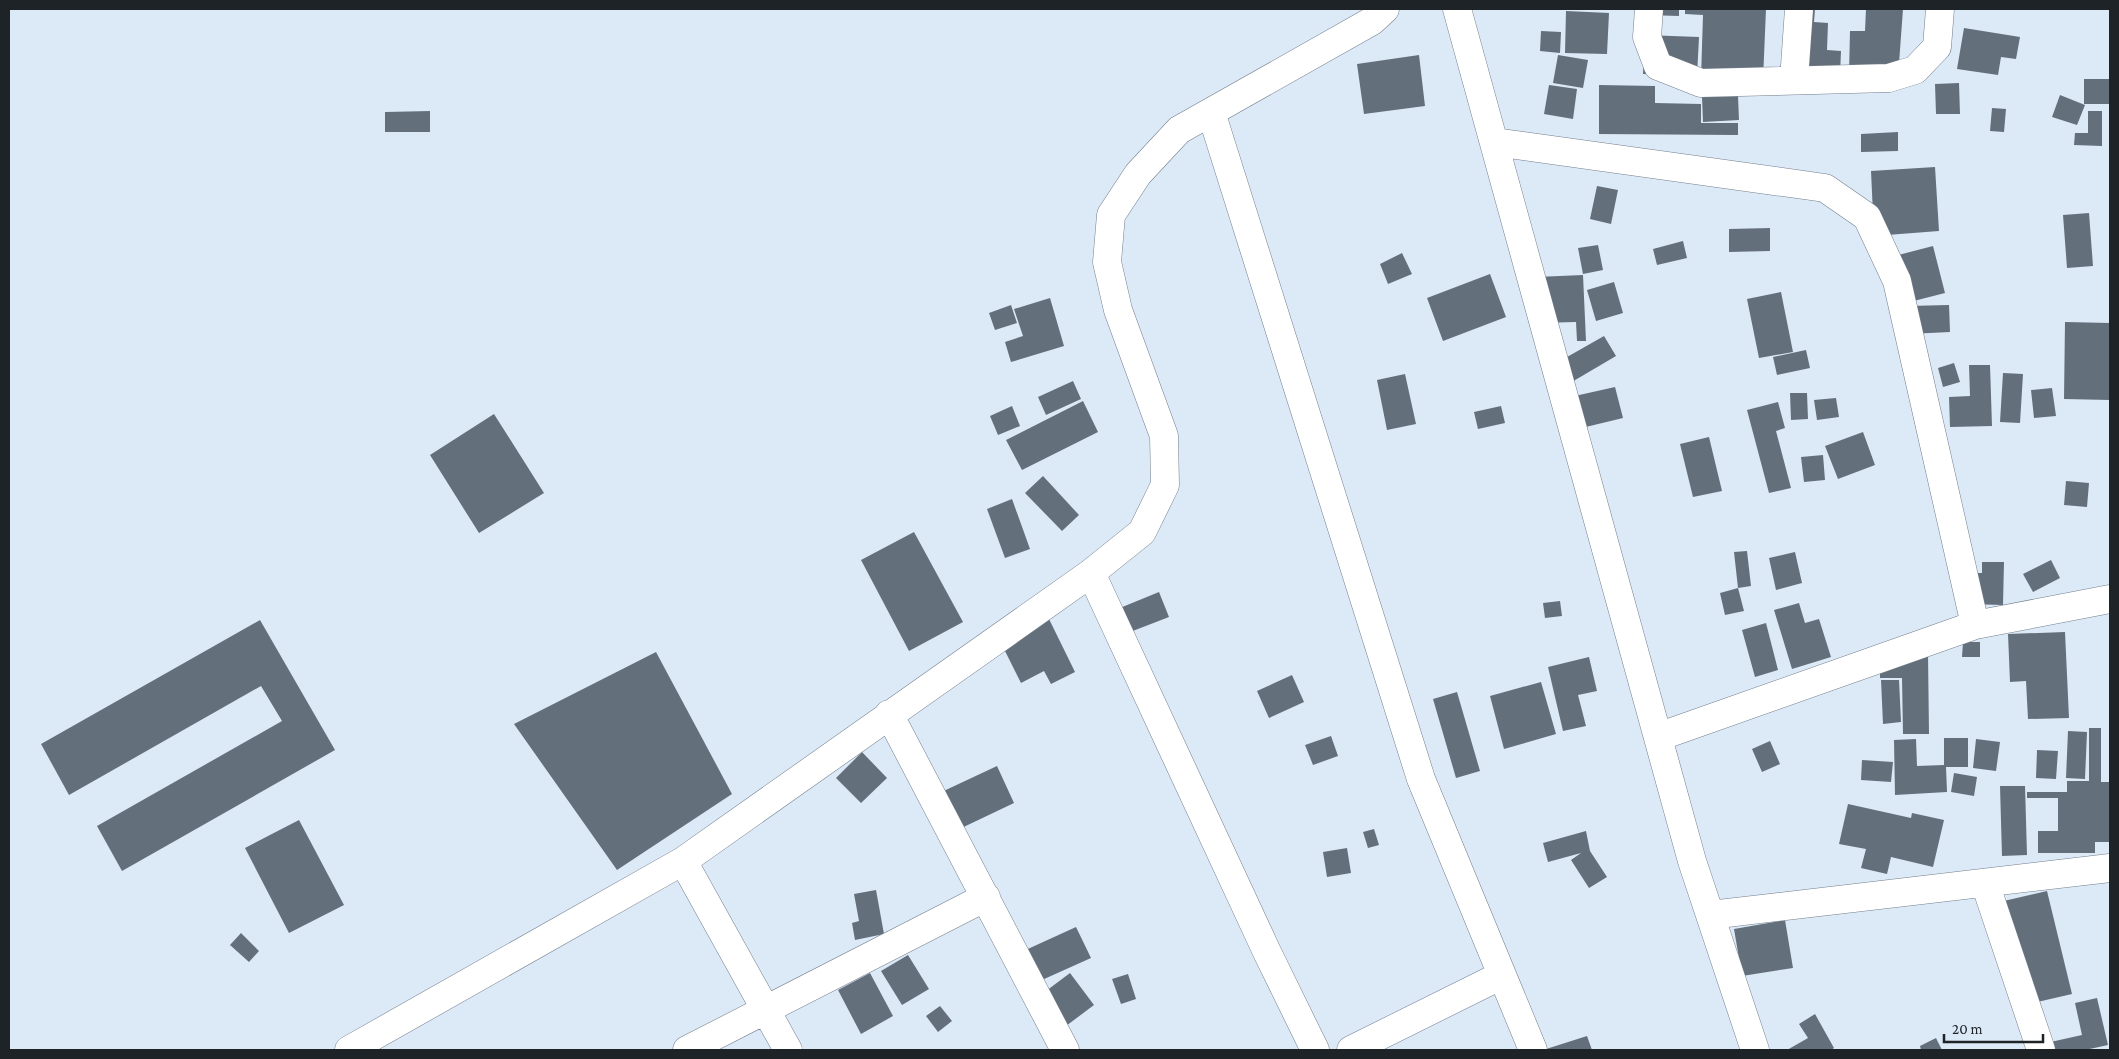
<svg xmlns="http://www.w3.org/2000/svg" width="2119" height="1059" viewBox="0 0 2119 1059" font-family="'Crimson Pro',serif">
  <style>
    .building { fill: #646f7c }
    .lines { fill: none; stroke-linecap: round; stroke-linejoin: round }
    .street-casing { stroke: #737f8c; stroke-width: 29 }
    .street { stroke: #fff; stroke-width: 28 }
  </style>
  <rect width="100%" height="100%" fill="#dce9f7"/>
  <path class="building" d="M1646,9h33v7l-33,-1z
    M1685,9h81l-3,71 -62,-2 2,-63 -18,-1z
    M1788,9h27l-1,13 14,1 -1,27 14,1 -1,24 -54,-2z
    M1866,9h37l-5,68 -49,-2 1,-44h15z
    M1566,11l43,2 -2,41 -42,-1z
    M1964,28l56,9 -4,22 -15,-2 -3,18 -41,-6z
    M1541,31l20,1 -1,21 -20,-2z
    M1645,35l54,2 -2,39 -54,-2z
    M1419,55l6,51 -61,8 -7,-50z
    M1558,55l30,5 -5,28 -30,-5z
    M2084,79h26v25h-26z
    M1959,83l1,31h-24l-1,-30z
    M1549,85l28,4 -4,30 -29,-5z
    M1599,85l56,1v17l46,1v19h37v12l-139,-1z
    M2060,95l25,10 -8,20 -25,-8z
    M1738,96l1,24 -36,2 -1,-25z
    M1992,108l14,1 -2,23 -14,-1z
    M430,111v21h-45v-20z
    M2088,111h14v35l-28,-1 1,-12h13z
    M1898,132v19l-37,1v-18z
    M1935,167l4,64 -65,5 -3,-65z
    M1597,186l21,4 -7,34 -21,-5z
    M2089,213l4,53 -26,2 -4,-53z
    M1770,228v23l-41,1v-23z
    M1683,241l4,17 -30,7 -4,-16z
    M1598,245l5,25 -20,4 -5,-26z
    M1933,246l12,47 -51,13 -11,-47z
    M1402,253l10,21 -24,10 -8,-20z
    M1490,274l16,43 -63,24 -16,-43z
    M1583,275l3,66h-9l-1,-19 -39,1 -1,-46z
    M1614,282l9,31 -27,8 -9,-31z
    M1781,292l12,60 -34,6 -12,-59z
    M1050,298l14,48 -53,16 -6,-20 18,-6 -9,-27z
    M1011,305l6,18 -22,7 -6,-17z
    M1949,305l1,27 -41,2 -1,-28z
    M2065,322l45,1v77l-46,-1z
    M1604,336l12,20 -51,30 -12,-21z
    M1806,350l4,18 -33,7 -4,-18z
    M1954,363l6,19 -17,5 -5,-19z
    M1969,365h21l2,61 -42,1 -1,-30 21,-1z
    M2003,373l20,1 -3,49 -20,-1z
    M1405,374l11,50 -29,6 -10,-50z
    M1073,381l8,18 -35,16 -8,-18z
    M1615,387l8,31 -58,14 -8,-32z
    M2052,388l4,28 -22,2 -3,-28z
    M1790,393h17l1,26 -17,1z
    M1836,398l3,19 -22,3 -3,-20z
    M1083,401l15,31 -76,38 -16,-30z
    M1778,402l7,26 -9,3 15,57 -22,5 -22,-83z
    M1012,406l8,20 -22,9 -8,-19z
    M1501,406l4,17 -27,6 -4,-17z
    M494,414l50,79 -65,40 -49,-78z
    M1863,432l12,33 -37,14 -13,-33z
    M1709,437l13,54 -29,6 -13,-53z
    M1823,455l2,25 -21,2 -3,-25z
    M1043,476l36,39 -17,16 -37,-38z
    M2066,481l23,2 -2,24 -23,-2z
    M1012,499l18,50 -25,9 -18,-49z
    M914,532l49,90 -54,29 -48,-91z
    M1747,551l4,35 -13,2 -4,-36z
    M1795,552l7,31 -26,7 -7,-32z
    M2051,560l9,18 -27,14 -10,-18z
    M1982,562h22l-1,43 -37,-1 1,-31h15z
    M1738,588l6,23 -19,4 -5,-22z
    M1159,592l10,25 -44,17 -10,-24z
    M1560,601l2,15 -17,2 -2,-15z
    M1799,603l6,20 14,-4 12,38 -39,12 -18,-59z
    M1049,619l26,53 -24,12 -7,-13 -23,12 -20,-40z
    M260,620l75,130 -213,121 -25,-45 185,-105 -21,-35 -192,109 -28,-51z
    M1766,623l12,47 -23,7 -13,-47z
    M2065,632l4,86 -41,1 -2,-38 -16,1 -2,-48z
    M1963,642h17v15h-18z
    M656,652l76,142 -115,76 -103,-146z
    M1928,653l1,81h-26l-1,-56h-22v-24z
    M1589,657l8,34 -19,4 8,31 -23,5 -15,-64z
    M1292,675l12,27 -35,16 -12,-27z
    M1881,680h18l2,42 -18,2z
    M1541,682l15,52 -52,15 -14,-53z
    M1457,692l23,79 -24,7 -23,-79z
    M2089,728h12v54h9v60h-15v11h-57v-22h20v-33h-31v-6h40v-11h22z
    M2068,731l19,1 -2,47 -19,-1z
    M1331,736l7,20 -25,9 -8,-20z
    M1944,738h24v29h-22l1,25 -52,3 -1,-55 22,-1 1,27 27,-1z
    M1976,739l24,3 -4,29 -23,-3z
    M1770,741l10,23 -18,8 -10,-23z
    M2037,750l21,1 -2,28 -20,-1z
    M862,752l25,26 -26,25 -25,-25z
    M1862,760l31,2 -2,20 -30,-2z
    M997,766l17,37 -63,30 -18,-37z
    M1954,773l23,4 -3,19 -23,-4z
    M2000,786h25l2,69 -25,1z
    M1848,804l63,14 1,-5 32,7 -11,47 -42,-10 -4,17 -26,-6 5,-19 -27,-5z
    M299,820l45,85 -55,28 -44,-85z
    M1374,829l5,16 -11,3 -5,-16z
    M1586,831l4,20 17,26 -18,11 -18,-28 10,-7 -33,9 -5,-19z
    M1347,848l4,25 -24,4 -4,-25z
    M876,890l8,44 -29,6 -3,-17 7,-2 -5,-27z
    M2047,891l25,103 -39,9 -38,-100z
    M1785,920l8,48 -51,8 -8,-47z
    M1076,927l15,31 -58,26 -14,-31z
    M241,933l18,18 -10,11 -19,-17z
    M908,955l21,34 -27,16 -21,-34z
    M870,973l23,43 -32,18 -23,-44z
    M1070,973l24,32 -32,24 -24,-32z
    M1128,974l8,25 -15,5 -9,-25z
    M2097,998l11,47 -23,5h-47l-1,-5 45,-10 -7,-32z
    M940,1006l12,15 -14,11 -12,-16z
    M1815,1014l19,34 -3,2h-44l21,-12 -9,-14z
    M1587,1036l5,14h-49z
    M1936,1038l6,12h-21l-1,-4z"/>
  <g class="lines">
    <defs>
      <path id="street" d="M1457,9l235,852 63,189
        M1649,9l-2,28 11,29 43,17 188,-5 26,-8 22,-23 3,-38
        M1794,80l5,-71
        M1211,112l210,667 112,271
        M1494,142l331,46 42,29 30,64 78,344
        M1091,573l176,379 48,98
        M889,714l176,336
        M1658,737l317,-112 135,-26
        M683,861l105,189
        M1985,883l56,167
        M1710,915l400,-47
        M349,1050l334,-189 408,-288 51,-41 23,-47 -1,-49 -46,-126 -11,-48 4,-47 27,-41 41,-44 193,-109 13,-12
        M687,1050l299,-153
        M1351,1050l151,-75"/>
    </defs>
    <use href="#street" class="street-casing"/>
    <use href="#street" class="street"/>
  </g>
  <rect width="2119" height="1059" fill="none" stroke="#1e2328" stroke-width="20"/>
  <path d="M1944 1034v8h99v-8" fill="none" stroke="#1e2328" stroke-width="2.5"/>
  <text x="1952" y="1034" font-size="15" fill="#1e2328" stroke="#dce9f7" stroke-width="4" paint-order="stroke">20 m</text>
</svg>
